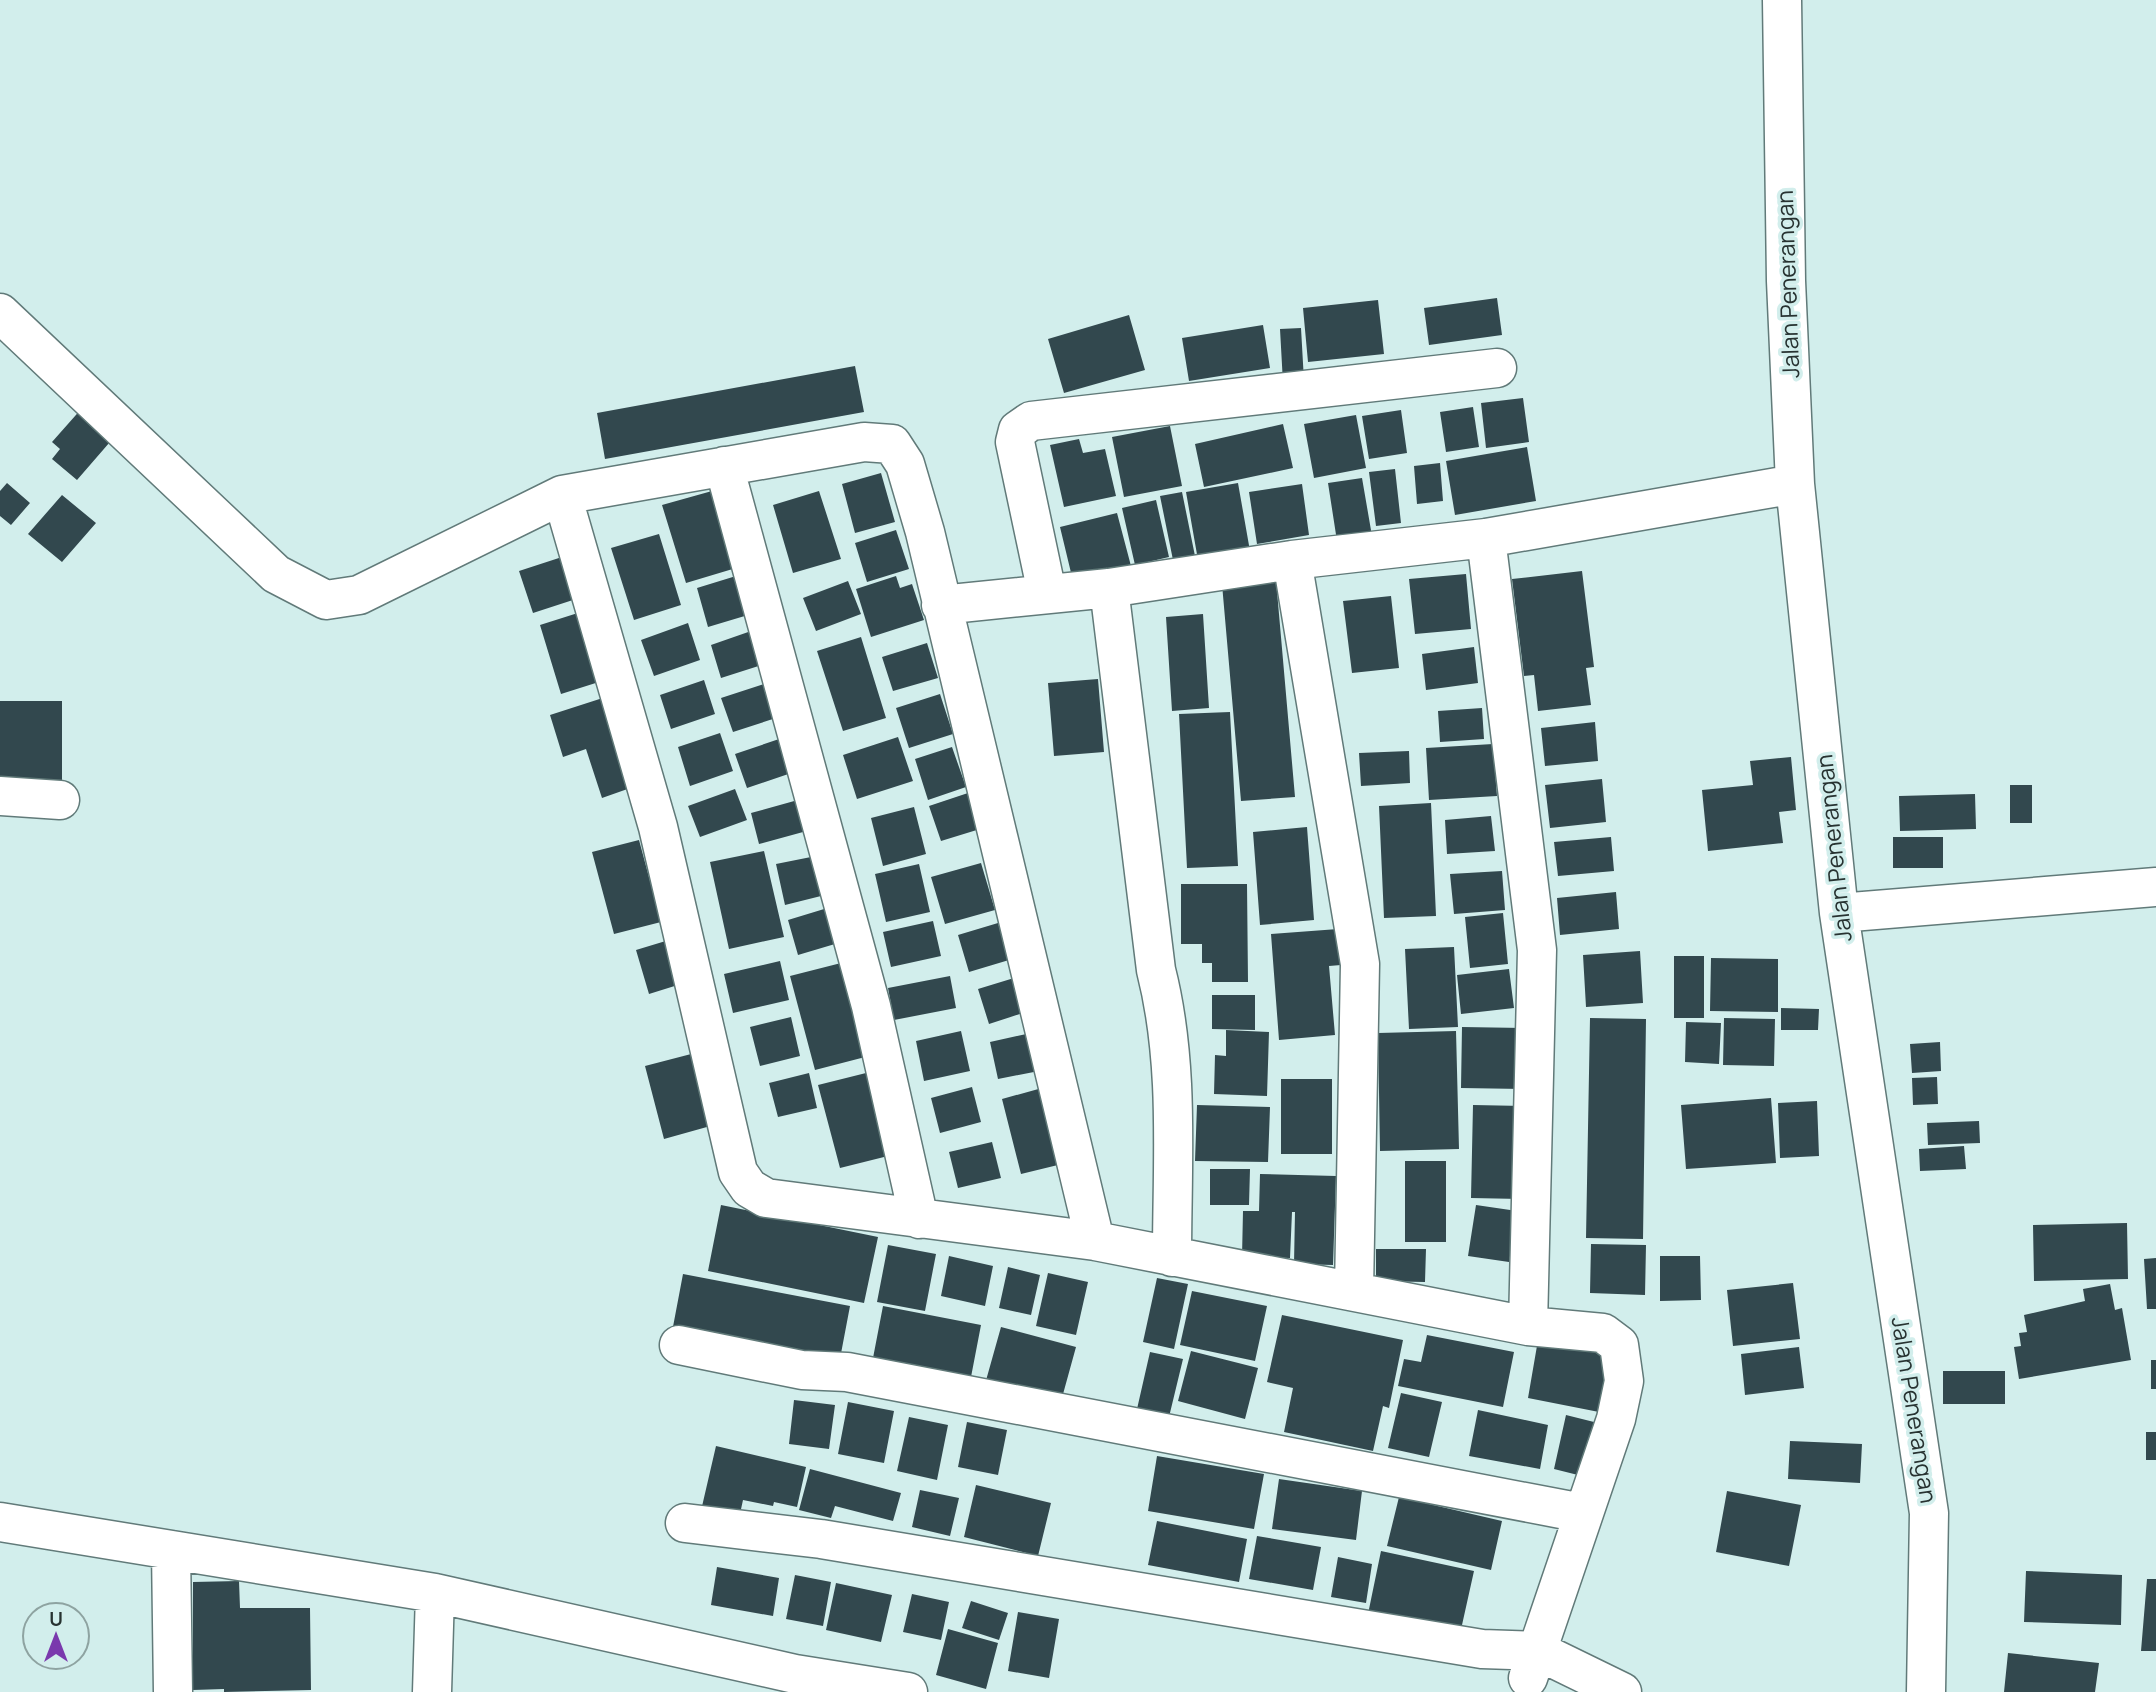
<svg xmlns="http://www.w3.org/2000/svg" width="2156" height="1692" viewBox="0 0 2156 1692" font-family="Manrope,sans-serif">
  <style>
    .building { fill: #32484e }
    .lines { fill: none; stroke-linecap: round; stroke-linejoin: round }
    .minor-casing { stroke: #617a79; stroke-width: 41 }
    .minor { stroke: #fff; stroke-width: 38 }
    .labels { text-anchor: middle; stroke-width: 7; stroke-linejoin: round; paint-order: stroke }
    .street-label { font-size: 23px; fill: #273231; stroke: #d2eeec }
  </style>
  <rect width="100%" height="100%" fill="#d2eeec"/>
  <path class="building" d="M1497,298l5,37 -73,10 -5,-37z
    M1378,300l6,54 -76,8 -5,-54z
    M1129,315l16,55 -81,23 -16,-54z
    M1263,325l7,43 -81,13 -7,-43z
    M1301,328l3,53 -21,2 -3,-54z
    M855,366l9,46 -259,47 -8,-46z
    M1523,398l6,44 -43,6 -5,-45z
    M83,407l33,28 -39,45 -25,-21 8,-10 -8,-7z
    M1473,407l6,40 -33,5 -6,-40z
    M1401,410l6,43 -38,6 -7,-43z
    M1356,415l10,53 -52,10 -10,-54z
    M1283,424l10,44 -89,19 -9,-43z
    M1170,426l12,60 -58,11 -12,-60z
    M1079,439l4,14 22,-4 11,47 -52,11 -14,-62z
    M1527,447l9,54 -81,14 -9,-54z
    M1440,463l3,38 -26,3 -3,-38z
    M1395,469l6,54 -25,3 -7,-54z
    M881,473l14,49 -40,11 -13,-49z
    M1362,478l10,58 -35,5 -9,-58z
    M7,483l23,20 -19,22 -11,-9v-25z
    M1238,483l12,68 -52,9 -12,-68z
    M1302,484l7,51 -52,9 -8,-52z
    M712,491l24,77 -50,15 -24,-78z
    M819,491l22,68 -48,14 -20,-68z
    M1182,492l13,64 -22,4 -13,-64z
    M62,495l34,28 -34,39 -34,-28z
    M1156,500l13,57 -34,8 -13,-57z
    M1117,513l14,53 -58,15 -13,-54z
    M896,530l13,39 -42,13 -12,-39z
    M659,534l22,71 -47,15 -23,-72z
    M562,557l14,42 -43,14 -14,-42z
    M1582,571l12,96 -8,1 5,37 -53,6 -4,-36 -10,1 -12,-97z
    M1466,574l5,55 -56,5 -6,-55z
    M736,576l12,39 -40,12 -11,-39z
    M896,576l4,12 12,-4 12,36 -53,17 -15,-48z
    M1276,580l19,217 -54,4 -19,-217z
    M848,581l13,33 -45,17 -13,-33z
    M1391,596l8,72 -47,5 -9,-72z
    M581,612l21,69 -41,13 -21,-69z
    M1203,614l6,94 -37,3 -6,-94z
    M688,623l12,37 -46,16 -13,-36z
    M754,630l11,34 -44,14 -10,-33z
    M861,637l25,81 -43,13 -26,-80z
    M927,643l11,35 -45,13 -11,-34z
    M1474,647l4,36 -52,7 -4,-36z
    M1098,679l6,73 -50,4 -6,-73z
    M704,680l11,34 -44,15 -11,-34z
    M767,683l12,34 -46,15 -12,-34z
    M940,694l13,40 -44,14 -13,-40z
    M612,695l24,91 -34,12 -16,-49 -23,8 -13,-42z
    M0,701h62v84l-62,-1z
    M1482,708l2,31 -44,3 -2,-31z
    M1230,712l8,154 -51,2 -8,-154z
    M1595,722l3,39 -53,5 -4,-38z
    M720,733l13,38 -43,15 -12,-39z
    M788,736l12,34 -53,18 -12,-34z
    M898,737l15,44 -56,18 -14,-44z
    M1493,744l4,52 -68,4 -3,-52z
    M952,747l14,40 -38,13 -13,-41z
    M1409,751l1,32 -49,3 -2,-33z
    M1791,757l5,53 -17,2 4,31 -75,8 -6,-61 51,-5 -3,-24z
    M1602,779l4,43 -56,6 -5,-43z
    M2010,785h22v38h-22z
    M735,789l12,31 -47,17 -12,-31z
    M968,793l12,36 -39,12 -12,-35z
    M1975,794l1,35 -76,2 -1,-35z
    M805,798l9,31 -55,15 -8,-31z
    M1431,803l5,113 -52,2 -5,-112z
    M914,807l12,47 -43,12 -12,-48z
    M1491,816l4,35 -48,3 -2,-34z
    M1307,827l7,93 -54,5 -7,-93z
    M1611,837l3,34 -56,5 -4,-34z
    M1893,837h50v31h-50z
    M639,840l22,82 -47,12 -22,-82z
    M764,851l20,86 -55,12 -19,-87z
    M816,856l9,39 -40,10 -9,-41z
    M981,863l14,47 -50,14 -14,-47z
    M919,864l11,48 -44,10 -11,-48z
    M1502,871l3,39 -51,4 -4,-40z
    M1181,884h66l1,98h-36v-19h-10v-19h-21z
    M1616,892l3,37 -59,6 -3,-37z
    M834,906l11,35 -47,14 -10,-35z
    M1503,913l5,51 -38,4 -5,-51z
    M933,921l8,35 -50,11 -8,-35z
    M998,923l11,37 -40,12 -11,-37z
    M1338,929l3,36 -12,1 6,69 -56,5 -8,-106z
    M669,940l12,44 -32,10 -13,-44z
    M1454,947l4,80 -49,2 -4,-80z
    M1640,951l3,52 -57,4 -3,-52z
    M1674,956h30v62h-30z
    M1711,958l67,1v53l-68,-1z
    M780,961l9,39 -56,13 -9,-39z
    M845,962l24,94 -54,14 -25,-94z
    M1509,969l5,39 -53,6 -4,-39z
    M950,976l6,32 -62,12 -6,-32z
    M1014,978l12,34 -37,12 -11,-35z
    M1212,995h43v35l-43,-1z
    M1781,1008l38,1 -1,21h-37z
    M791,1017l9,39 -40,10 -10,-39z
    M1590,1018l56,1 -3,220 -57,-1z
    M1724,1018l51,1 -1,47 -51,-1z
    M1686,1022l35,1 -2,41 -34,-2z
    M1462,1027l62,1 -1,61 -62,-1z
    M1226,1030l43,2 -2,64 -53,-2 1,-39 11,1z
    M961,1031l9,40 -46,10 -8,-40z
    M1456,1031l3,118 -79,2 -2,-118z
    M1031,1033l8,38 -41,8 -8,-37z
    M1940,1042l1,29 -29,2 -2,-29z
    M695,1053l19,72 -50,14 -19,-73z
    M870,1072l22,83 -52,13 -22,-83z
    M809,1073l8,35 -39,9 -9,-34z
    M1937,1077l1,27 -25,1 -1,-27z
    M1281,1079h51v75h-51z
    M972,1087l9,35 -41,11 -9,-35z
    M1042,1088l20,76 -41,10 -19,-75z
    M1771,1098l5,65 -90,6 -5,-64z
    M1817,1101l2,55 -39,2 -2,-55z
    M1197,1105l73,2 -2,55 -73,-1z
    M1473,1105l51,1 -3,93 -50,-1z
    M1979,1121l1,22 -52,2 -1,-22z
    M992,1142l9,36 -43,10 -9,-36z
    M1964,1146l2,23 -46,2 -1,-22z
    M1405,1161h41v81h-41z
    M1210,1169h40l-1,36h-39z
    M1260,1174l76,2 -3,89 -39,-1 1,-52h-3l-2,46 -48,-1 1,-46h16z
    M721,1205l157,32 -14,66 -156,-32z
    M1476,1205l41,6 -8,51 -41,-6z
    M2127,1223l1,56 -94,2 -1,-56z
    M1591,1244l55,1 -1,50 -55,-2z
    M888,1245l48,9 -11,57 -48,-9z
    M1376,1249h50l-1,33 -49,-1z
    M949,1256l44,10 -8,40 -44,-10z
    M1660,1256h40l1,44 -41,1z
    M2156,1258v51h-9l-3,-50z
    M1008,1267l32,8 -9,40 -32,-7z
    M1048,1273l40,9 -12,53 -40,-9z
    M683,1274l167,32 -11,58 -167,-32z
    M1157,1278l31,6 -14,65 -31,-7z
    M1793,1283l7,56 -67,7 -6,-56z
    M2110,1284l5,26 7,-2 9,52 -112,19 -5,-32 7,-1 -2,-13 8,-1 -3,-17 61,-14 -2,-12z
    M1192,1291l75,15 -12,55 -75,-16z
    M883,1306l98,19 -10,52 -98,-19z
    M1282,1315l121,25 -14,68 -6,-2 -10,45 -89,-19 9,-44 -26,-6z
    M1001,1327l75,20 -16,58 -75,-21z
    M1427,1335l87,17 -11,55 -105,-21 6,-27 17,3z
    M1538,1340l72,13 -11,59 -71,-14z
    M1799,1347l5,41 -59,7 -4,-41z
    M1191,1351l67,17 -13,51 -67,-18z
    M1150,1352l33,7 -14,58 -32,-8z
    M2151,1360h5v29h-5z
    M1943,1371h62v33h-62z
    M1401,1393l41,9 -13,55 -41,-9z
    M794,1400l41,5 -6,44 -40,-5z
    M848,1402l46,9 -10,52 -46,-9z
    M1478,1410l70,15 -8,44 -71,-13z
    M1566,1415l36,9 -12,54 -36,-9z
    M909,1417l39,8 -11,55 -40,-9z
    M967,1422l40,8 -9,45 -40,-8z
    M2146,1432h10v28h-10z
    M1790,1441l72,3 -2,39 -72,-4z
    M716,1446l90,21 -9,40 -23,-5 -1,4 -30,-6 -5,23 -38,-8z
    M1157,1456l107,18 -10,55 -106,-18z
    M810,1469l91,24 -8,28 -58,-15 -4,12 -32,-8z
    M1279,1479l83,12 -6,49 -84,-11z
    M976,1485l75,18 -13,53 -74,-19z
    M920,1490l39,8 -9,38 -38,-9z
    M1727,1491l74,14 -12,61 -73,-14z
    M1399,1497l103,24 -11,49 -104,-24z
    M1157,1521l90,18 -8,43 -91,-17z
    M1257,1536l64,11 -8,43 -64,-11z
    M1381,1551l93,20 -14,63 -92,-20z
    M1338,1557l34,7 -6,39 -35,-6z
    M717,1567l62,11 -6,38 -62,-11z
    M2026,1571l96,4 -1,50 -97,-3z
    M795,1575l36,7 -8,44 -37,-7z
    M2147,1579h9v72h-15z
    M239,1581l1,27h70l1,82 -87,2v-3l-31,1v-108z
    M836,1583l56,12 -11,47 -55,-12z
    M912,1594l37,8 -8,38 -38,-8z
    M971,1601l37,12 -9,27 -37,-12z
    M1018,1612l41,7 -10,59 -41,-7z
    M948,1629l50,14 -12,46 -50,-14z
    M2008,1653l91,10 -4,29h-91z"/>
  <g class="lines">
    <defs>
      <path id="minor" d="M1782,0l4,281 9,203 44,429 90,600 -3,179
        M0,313l276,261 50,26 33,-5 203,-100 302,-53 28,2 13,20 20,68 170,709
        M724,466l147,540 48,213
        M562,495l96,332 80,345 11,16 17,10 329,43 433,85 75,7 16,12 5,36 -8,38 -88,259
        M1486,538l51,412 -9,376
        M1292,560l68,404 -6,327
        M1109,588l47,382c24,94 16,192 16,287
        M1047,593l-32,-151 3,-12 13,-9 466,-53
        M941,605l168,-17 183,-28 194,-22 309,-54
        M0,796l60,4
        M1839,913l317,-26
        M679,1345l123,25 45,2 735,141
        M0,1522l435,71 360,81 113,18
        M685,1523l136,16 661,110 56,2 84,41
        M171,1550l2,142
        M432,1692l3,-99"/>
    </defs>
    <use href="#minor" class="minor-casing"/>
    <use href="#minor" class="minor"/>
  </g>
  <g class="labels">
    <g class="street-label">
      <text transform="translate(1788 284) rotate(-92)" y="8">Jalan Penerangan</text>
      <text transform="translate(1834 848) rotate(-96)" y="8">Jalan Penerangan</text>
      <text transform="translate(1914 1410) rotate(81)" y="8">Jalan Penerangan</text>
    </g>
  </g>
  <g transform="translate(56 1636)"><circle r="33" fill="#d2eeec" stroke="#8ea3a1" stroke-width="2"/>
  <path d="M0-5L12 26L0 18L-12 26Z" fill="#7a39ad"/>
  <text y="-10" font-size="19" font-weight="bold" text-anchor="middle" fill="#273231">U</text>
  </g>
</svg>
